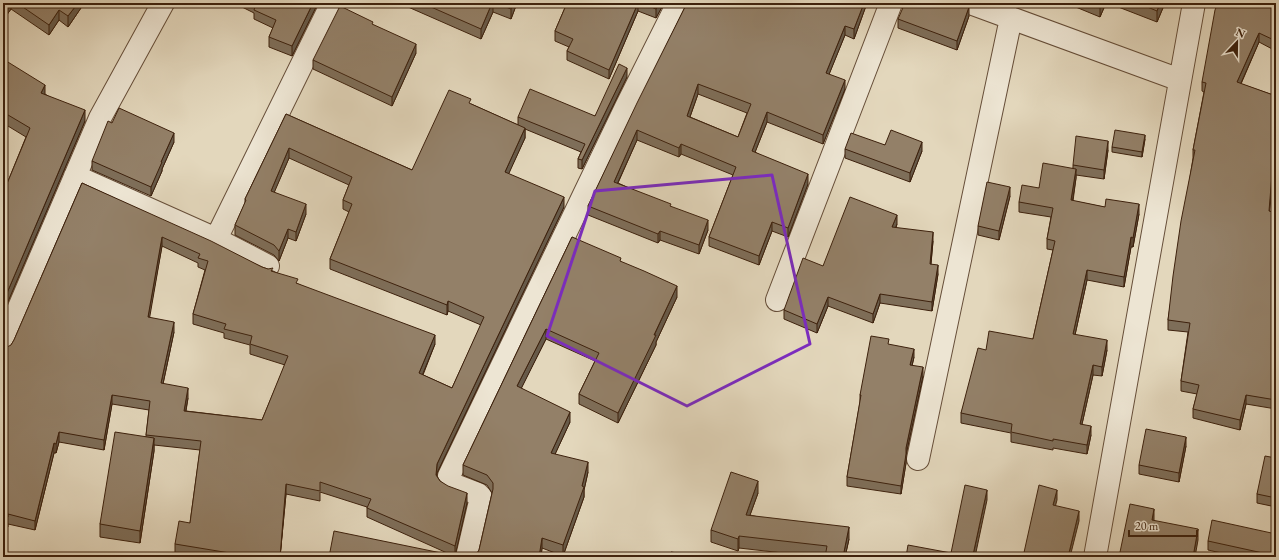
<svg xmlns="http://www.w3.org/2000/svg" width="1279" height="560" viewBox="0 0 1279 560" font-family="'EB Garamond',serif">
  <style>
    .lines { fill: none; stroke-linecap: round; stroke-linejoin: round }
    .minor-casing { stroke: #664e39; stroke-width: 24 }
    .minor { stroke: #ede5d3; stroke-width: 22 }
    .wall { fill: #7e6e59; stroke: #3d210d; fill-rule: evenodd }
    .shaded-wall { fill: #675a49; stroke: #3d210d }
    .building { fill: #938068; stroke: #3d210d; fill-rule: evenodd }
    .marked { fill: none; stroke: #7b2cbf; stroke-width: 3; stroke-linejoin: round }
  </style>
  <rect width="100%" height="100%" fill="#e3d7bc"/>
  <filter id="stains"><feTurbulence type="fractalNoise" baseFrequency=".005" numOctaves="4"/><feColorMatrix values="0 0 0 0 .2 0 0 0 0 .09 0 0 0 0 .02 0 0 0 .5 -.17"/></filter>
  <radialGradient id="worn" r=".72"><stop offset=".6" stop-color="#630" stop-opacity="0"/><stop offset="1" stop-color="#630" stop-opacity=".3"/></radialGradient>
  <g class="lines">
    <defs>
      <path id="minor" d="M970,3l210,77
        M75,176l141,63 52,27
        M216,239l116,-236
        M777,300l114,-297
        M3,345l97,-227 63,-115
        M918,459l93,-441
        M467,557l14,-60 -3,-3 -26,-10 -4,-3 1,-5 177,-369 52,-104
        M1095,557l99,-554"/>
    </defs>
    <use href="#minor" class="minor-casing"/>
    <use href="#minor" class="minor"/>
  </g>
  <path class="wall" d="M3,3h80v2l-15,22 -9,-7 -10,15 -38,-26 -8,11z
    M234,3h84l-26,53 -23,-9v-10l4,-9 -19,-9v-6z
    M399,3h118l-6,16 -18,-7 -12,27z
    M567,3h97l-8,15 -18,-7 -29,68 -42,-19v-9l2,-4 -14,-6v-10z
    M687,3h180l-13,36 -9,-4 -16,39 16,15 -22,55 -56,-22 -12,30 53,32 -20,53 -16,-6 -13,34 -50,-19v-9l24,-62 -52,-21 -2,3 -42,-17 -19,43 53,24 37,23 -9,24 -39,-14 -2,3 -70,-28v-9zM698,94l49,19 -9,24 -48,-20z
    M1066,3h40l-6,14z
    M1108,3h57l-8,19z
    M1276,3v48l-17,-9 -18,42 35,12v51l-1,-1 -6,65 7,2v196l-30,-5 -6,26 -47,-12v-9l4,-15 -16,-3v-10l7,-49 -20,-2v-10l25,-162v-8l11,-58 -2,-1v-9z
    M969,16l-12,34 -59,-22v-9z
    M373,25l43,28 -24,53 -79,-37v-9z
    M3,59l42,35 40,27 -81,190 -1,-1v-119h1l22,-54 -23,-14z
    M627,77l-45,92 -4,-1v-9l3,-7 -56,-23v9l-17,36 56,33 -127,266v3l3,5 27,22 -12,52 1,2 -89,-40v-10l-47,-15v9l-34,-7 -6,63h-84l-21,-3v-10l15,-21 10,-73 -46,-5v6l-14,92 -40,-6v-13l46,-88 3,-26 -37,-6 -8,46 -45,-8 -3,11h-2l-19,77 -27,-6v3l-5,-1v-166l8,-15 3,-5 68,-157 180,84 11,4 25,13 137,60 -12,31 29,13 29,-63 -33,-14 -1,4 -117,-46v-10l19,-47 -6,-3v-9l6,-15 -60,-27 -15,34 32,22 -10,27 -8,-3 -9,23 -5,-6 -39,-20v-10l10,-22v-4l41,-85 126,56 59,-66 47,21v-8l77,-1zM162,246l36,17v4l7,3 -12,44v10l31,9v5l26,7v9l35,11 -23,55 -76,-9 2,-13 -25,-14 11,-52 -25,-15z
    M1145,139l-3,18 -30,-5v-5z
    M174,142l-12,27v2l-11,25 -59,-26v-9z
    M885,145l37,6 -12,31 -65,-24v-9z
    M1108,150l-4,29 -28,-4v3l-3,23 66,13 -6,33h-2l-7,40 -37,-7 -12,55 32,15 -5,26 -9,-1 -11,49 9,11 -4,19 -34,-6v2l-42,-8v-9l-50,-10v-10l25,-63 47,-11 20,-89 -6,-1v-10l4,-22 -32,-5v-10l20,-14 34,-20v-3z
    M1010,196l-11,44 -21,-5v-9z
    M897,224l-1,4 37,13 -2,23 7,10 -6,37 -52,-8 -7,20 -45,-17 -11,27 -33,-14v-9l39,-44z
    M572,237l49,25 56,35 -21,45v3l-38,78 -39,-19v-10l16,-33 -49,-22 -25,49 49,34 -15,32 33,18 -4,18v7l-21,59 -21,-8 -1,9h-68l3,-2 3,-5 13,-57 -5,-8 -24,-10v-10z
    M889,345l25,12 -2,9 11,10 -17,79v8l-5,31 -54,-8v-9l13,-75v-7z
    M1186,446l-7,36 -40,-8v-9z
    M1276,458v49l-19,-4v-9z
    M758,493l-8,22 99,24 -4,18h-27l-79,-9 -1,3 -27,-9v-12z
    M1208,541l68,2 -3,14h-34l-31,-7z"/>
  <path class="shaded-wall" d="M8,3h3v6l-8,11v-10z
    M78,3h5v2l-15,22v-11z
    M313,3h5l-26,53v-10z
    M492,3h1v9l-12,27v-10z
    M513,3h4l-6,16v-10z
    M638,3v8l-29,68v-9z
    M659,3h5l-8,15v-9z
    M864,3h3l-13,36v-10z
    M1101,3h5l-6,14v-12z
    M1160,3h5l-8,19v-11z
    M969,7v9l-12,34v-9z
    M59,10v10l-10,15v-10z
    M845,26v9l-19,47v-9z
    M1259,33v9l-22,50v-10z
    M416,44v9l-24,53v-9z
    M627,68v9l-45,92v-9z
    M845,80v9l-22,55v-9z
    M698,84v10l-11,31v-9z
    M45,85v11l-4,-3z
    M85,110v11l-81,190v-11z
    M767,112v10l-15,38v-9z
    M525,128v10l-20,44v-10z
    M637,130v10l-23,51v-9z
    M174,133v9l-12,27v2l-11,25v-9l10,-25z
    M1145,135v4l-3,18v-5z
    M1275,137v9l-6,75v-10z
    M1108,141v9l-4,29v-9z
    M922,142v9l-12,31v-9z
    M681,144v10l-2,3v-9z
    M289,148v10l-18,42v-9z
    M1076,169v9l-5,32v-10z
    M808,174v10l-20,53v-9z
    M1010,187v9l-11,44v-9z
    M564,197v10l-127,266 -1,12 1,-21z
    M306,204v10l-10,27v-9z
    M1139,204v10l-6,33v-9z
    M897,215v9l-5,12v-9z
    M708,220v10l-9,24v-9z
    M772,222v9l-13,34v-9z
    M288,229v9l-9,23v-10z
    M660,231v9l-2,3v-9z
    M933,232v9l-3,32v-9z
    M162,237v9l-14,81v-10z
    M1131,237v10l-7,40v-10z
    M938,265v9l-6,37v-9z
    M1087,270v10l-14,64v-10z
    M677,286v11l-21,45v3l-38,78v-10z
    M880,294v9l-7,20v-9z
    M828,297v9l-11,27v-9z
    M448,301v10l-1,4v-10z
    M174,322v10l-13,61v-10z
    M546,329v10l-29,58v-11z
    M435,335v9l-16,39v-10z
    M1107,340v10l-5,26v-9z
    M914,349v8l-4,17v-9z
    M1093,365v10l-13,58v-9z
    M923,367v9l-17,79v8l-5,31v-8l5,-38z
    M188,388v10l-4,22v-9z
    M112,395v9l-8,46v-10z
    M1246,395v9l-6,26v-10z
    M570,412v10l-19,41v-10z
    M1091,426v9l-4,19v-9z
    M59,432v10l-3,11v-9z
    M1186,437v9l-7,36v-9z
    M154,438v13l-14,92v-12z
    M54,443v10l-19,77v-9z
    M588,462v10l-4,18v7l-21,59v-11l19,-59z
    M758,481v12l-12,33v-11z
    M286,484v10l-6,63z
    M987,490v10l-12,57 -2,-2z
    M1057,490v10l-4,15v-10z
    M467,493v10l-12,53v-10z
    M1154,509v12l-2,-1z
    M1079,511v10l-9,36h-2z
    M849,527v12l-4,18h-2z
    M1198,529v11l-3,17h-2z
    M1276,534v9l-3,14h-1z
    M739,536v12l-1,3v-12z
    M542,538v10l-1,9h-2z"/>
  <path class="building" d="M3,3h5l-5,7z
    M17,3h61l-10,13 -9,-6 -10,15z
    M255,3h58l-21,43 -23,-9 7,-17 -22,-10 2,-6z
    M422,3h70l-11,26z
    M496,3h17l-2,6z
    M567,3h71l-29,67 -42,-19 6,-12 -18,-8z
    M642,3h17l-3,6z
    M687,3h177l-10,26 -9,-3 -19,47 19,7 -22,55 -56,-23 -15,39 56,23 -20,54 -16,-6 -13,34 -50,-19 27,-70 -55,-23 -2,4 -42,-18 -23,52 57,22 -1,2 38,14 -9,25 -39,-14 -2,3 -70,-28 49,-103zM698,84l53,20 -13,33 -51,-21z
    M905,3h52l12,4 -12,34 -59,-22z
    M1094,3h7l-1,2z
    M1138,3h22l-3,8z
    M1218,3h58v38l-17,-8 -22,49 39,14v41h-1l-6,74 7,2v187l-30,-5 -6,25 -47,-11 6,-24 -18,-4 9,-58 -22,-3 5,-44 8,-55 14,-71h-2l13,-67 -4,-1 13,-72z
    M340,6l33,16 -1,2 44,20 -24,53 -79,-37z
    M3,59l42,26 -4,8 44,17 -81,190 -1,-1v-108h1l26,-63 -27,-16z
    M619,64l8,4 -45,92 -4,-1 7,-15 -67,-27 12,-28 65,27z
    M449,90l22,9 -2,4 56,25 -20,44 59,25 -127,267 -1,11 4,6 8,5 19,7 -12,53 -88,-38 4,-9 -51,-17v9l-34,-7 -6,73 -38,-4v2l-67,-11 4,-23 11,2 11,-82 -55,-6 4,-34 -38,-6 -8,45 -45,-8 -3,12 -2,-1 -19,78 -27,-7v3l-5,-1v-112l2,-6 -2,-1v-37l4,-13 4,-2 3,-5 68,-157 129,58 51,26 6,2 5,-1 -2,3 27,8 -2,4 139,52 -16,38 33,15 32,-71 -36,-16 -1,4 -117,-46 22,-55 -9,-4 9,-23 -63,-29 -18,43 35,13 -10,28 -8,-3 -9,22 -5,-6 -39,-20 11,-25 -1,-1 41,-85 126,56zM162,237l38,17 -2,4 10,3 -15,53 33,10 -2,5 28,7 -2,8 38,12 -26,64 -78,-9 4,-23 -27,-5 13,-61 -26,-5z
    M119,108l55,25 -13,29h1l-11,25 -59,-26 16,-40 4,2z
    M891,130l31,12 -12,31 -65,-24 6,-16 34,12z
    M1115,130l30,5 -3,17 -30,-5z
    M1076,136l32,5 -4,29 -31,-5z
    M1043,163l33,6 -5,31 34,7 1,-8 33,5 -6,34 -2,-1 -7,40 -37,-7 -14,64 34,6 -5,27 -9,-2 -13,59 11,2 -4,19 -34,-6v2l-42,-9 1,-8 -51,-11 17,-65 8,2 3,-19 44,8 22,-98 -8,-2 6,-31 -34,-6 3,-17 17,3z
    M987,182l23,5 -11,44 -21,-5z
    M850,197l47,18 -5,12 41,5 -3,32 8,1 -6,37 -52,-8 -7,20 -45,-17 -11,27 -33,-14 19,-52 20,8z
    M572,237l49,21 -1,3 24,10 33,15 -23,49h2l-38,78 -39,-19 20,-41 -53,-24 -29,57 53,26 -19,41 37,9 -6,24 2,1 -21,58 -21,-7 -3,19h-66l3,-2 3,-5 14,-61v-6l-6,-8 -24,-10z
    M871,336l18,3 -1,5 26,5 -4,16 13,2 -17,81v6l-5,32 -54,-9 14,-82h-1z
    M1146,429l40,8 -7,36 -40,-8z
    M115,432l39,6 -14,93 -40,-7z
    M1265,456l11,2v40l-19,-4z
    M731,472l27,9 -12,34 103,12 -6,30h-18l2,-11 -88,-10 -1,3 -27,-9z
    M965,485l22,5 -14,65 8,2h-75l2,-12 43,8z
    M1039,485l18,5 -4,15 26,6 -11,46h-45z
    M1130,504l24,5 -2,11 46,9 -5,28h-74z
    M1212,520l64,14 -4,21 -64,-14z
    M334,531l122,25 -1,1h-126z
    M671,552l31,5h-33z"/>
  <path class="marked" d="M772,175l38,169 -123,62 -140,-70 48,-145z"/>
  <rect width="1279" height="560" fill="none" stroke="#e3d7bc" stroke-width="16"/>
  <rect x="4" y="4" width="1271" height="552" fill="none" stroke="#3d210d" stroke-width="2"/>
  <rect x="8" y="8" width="1263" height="544" fill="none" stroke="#3d210d"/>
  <g transform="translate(1237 42) rotate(22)" stroke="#ede5d3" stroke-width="3" paint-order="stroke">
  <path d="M0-3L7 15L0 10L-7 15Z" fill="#3d210d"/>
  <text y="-6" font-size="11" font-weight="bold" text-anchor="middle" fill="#3d210d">N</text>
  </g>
  <path d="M1129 530v6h68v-6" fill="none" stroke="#3d210d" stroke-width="2"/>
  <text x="1135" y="530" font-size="12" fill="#3d210d" stroke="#ede5d3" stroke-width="3" paint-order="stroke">20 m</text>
  <rect width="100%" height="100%" filter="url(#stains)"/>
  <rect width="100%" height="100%" fill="url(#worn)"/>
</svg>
